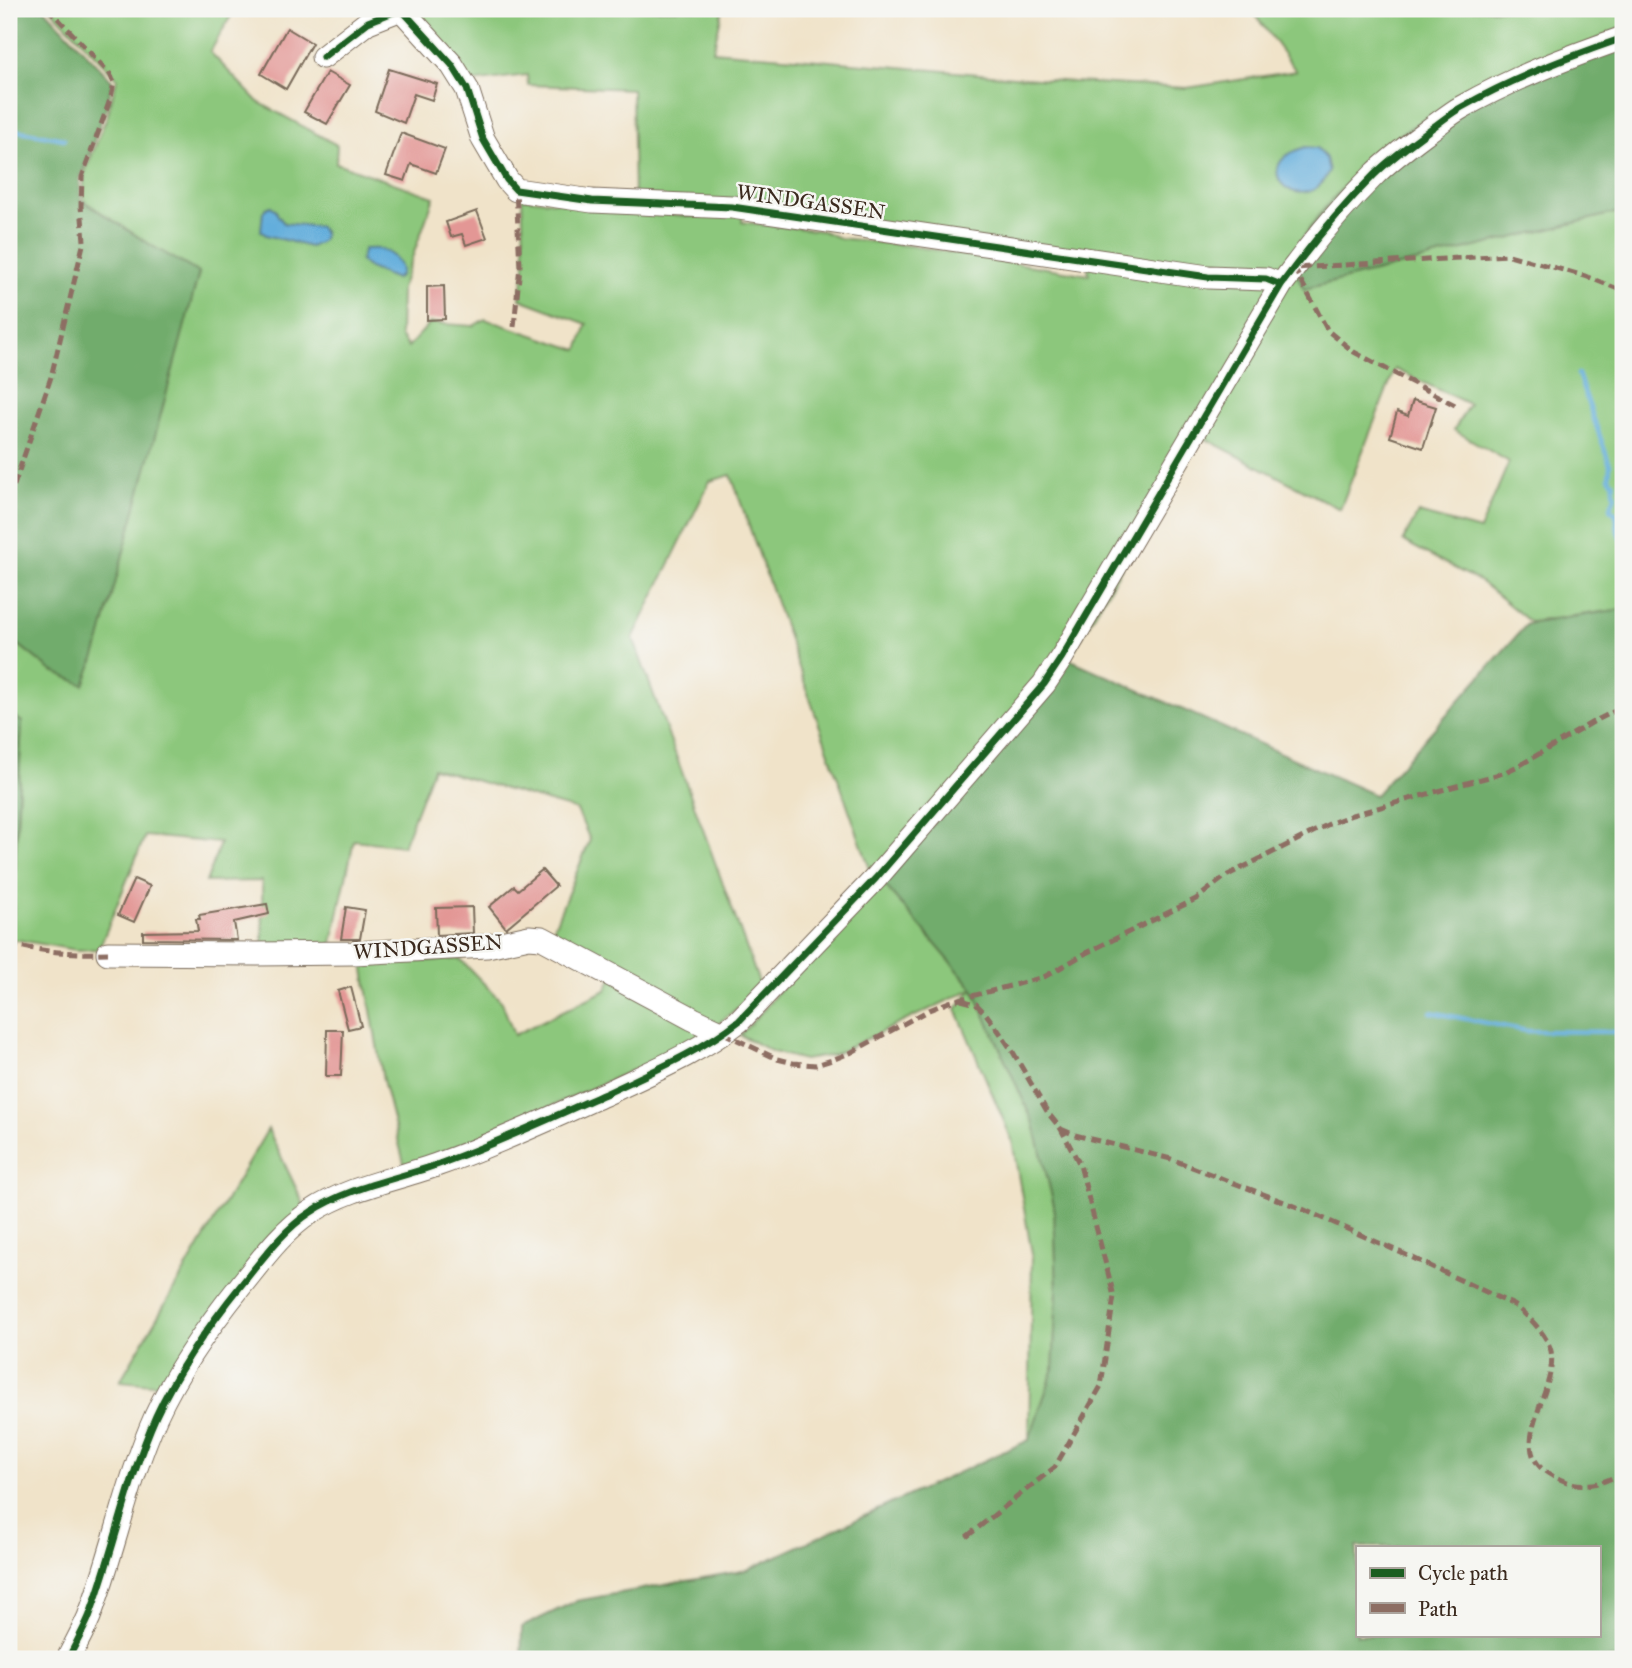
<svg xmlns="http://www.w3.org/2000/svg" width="1632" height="1668" viewBox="0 0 1632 1668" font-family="'IM FELL Great Primer',serif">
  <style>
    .green { fill: #8cc77c; stroke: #64784d; stroke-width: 2; fill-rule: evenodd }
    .forest { fill: #71ac6c; stroke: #566b45; stroke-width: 2; fill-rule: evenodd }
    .water { fill: #64aedc; stroke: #506c7d; stroke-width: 2 }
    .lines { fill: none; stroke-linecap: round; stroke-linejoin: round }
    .stream { stroke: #64aedc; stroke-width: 4.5 }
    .building { fill: #e39795 }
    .minor-casing { stroke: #7a6b5a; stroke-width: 25 }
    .minor { stroke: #fff; stroke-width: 23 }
    .quiet { stroke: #8d6e63; stroke-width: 5; stroke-dasharray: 10 5; stroke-linecap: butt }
    .cycleway-casing { stroke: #f6f6f2; stroke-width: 11 }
    .cycleway { stroke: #1b5e20; stroke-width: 7 }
    .labels { text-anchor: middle; stroke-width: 5; stroke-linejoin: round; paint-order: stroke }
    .street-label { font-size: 21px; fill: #3b2a1e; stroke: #f6f6f2 }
  </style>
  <rect width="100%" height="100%" fill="#f6f6f2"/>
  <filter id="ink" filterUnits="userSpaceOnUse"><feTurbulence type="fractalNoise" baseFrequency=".0143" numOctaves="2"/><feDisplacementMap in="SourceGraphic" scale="14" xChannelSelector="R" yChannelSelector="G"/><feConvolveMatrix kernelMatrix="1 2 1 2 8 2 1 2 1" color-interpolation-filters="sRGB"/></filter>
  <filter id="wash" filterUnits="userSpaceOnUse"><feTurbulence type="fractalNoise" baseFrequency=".00686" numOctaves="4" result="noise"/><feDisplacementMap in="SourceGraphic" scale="28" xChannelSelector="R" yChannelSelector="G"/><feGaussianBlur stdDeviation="1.57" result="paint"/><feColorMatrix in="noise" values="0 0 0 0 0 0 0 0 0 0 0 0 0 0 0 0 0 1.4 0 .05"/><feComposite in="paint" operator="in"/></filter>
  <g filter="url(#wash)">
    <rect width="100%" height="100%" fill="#f0e3c9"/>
    <path class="green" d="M51,9h184l-25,43 48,50 79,43 -1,18 98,34 -33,92 -1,47 8,11 22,-24 43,3 12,-7 93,31 9,-26 -67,-25 5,-32 -3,-69 173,19 -61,-19 -2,-109 -104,-4 -1,-10 -63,8 -61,-74h320l-10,42 360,31 114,6 109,-17 -45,-62h372v19l-143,65 -64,31 -36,27 -35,34 -28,32 -28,42 15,30 319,-78v398l-93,13 -49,-40 -78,-41 15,-28 62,17 29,-68 -55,-32 15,-26 -74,-35 -55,140 -142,-74 -129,224 -185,225 89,104 61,136 20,81 3,86 -4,80 -24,69 3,-186 -20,-114 -56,-131 16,-20 -139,66 -29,5 -31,-8 -33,-17 25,-27 106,-136 -140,-397 -21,6 -77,157 128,350 -63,53 -292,130 -23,-91 -20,-116 97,-5 42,43 12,33 92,-45 7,-16 -64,-35 41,-99 -13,-30 -144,-42 -30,78 -49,-6 -23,108 -68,-2 -1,-65 -56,1 14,-39 -75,-7 -46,113 -23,1 -64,-11 10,-217 -13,-10v-75l43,34 147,-398 -45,-26 -70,-46v-26l24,-61 9,-36zM744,207l342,46 3,22 -177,-29 -73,-8 -16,-7 -81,-9z
      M268,1129l38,80 -134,177 -52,-5z"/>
    <path class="forest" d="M9,9h36l67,72 -4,21 -28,77 1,21 73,47 45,26 -102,378 -13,34 -32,-14 -43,-34z
      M1623,28v183l-319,78 -15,-30c34,-51 74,-102 127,-135 22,-14 52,-26 76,-37 44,-19 88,-39 131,-59z
      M1623,609v1050h-1102l1,-32 54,-26 171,-31 282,-130 24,-69 4,-80 -3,-86 -20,-81 -61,-136 -89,-104 185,-225 306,136 152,-171zM1357,1547h242v88h-242z
      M9,712l13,10 -11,213h-2z"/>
    <path class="water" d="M1305,147l12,1 9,10 3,13c-3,4 -5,11 -9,14 -24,22 -58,-8 -35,-28 5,-5 13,-7 20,-10z
      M271,206l5,4 2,6 6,7 36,4c9,12 0,16 -10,20l-44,-12 -5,-4 2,-19 3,-4z
      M364,249c6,0 13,-1 18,1 11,3 27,20 14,29l-27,-11 -9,-7z"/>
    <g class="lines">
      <path class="stream" d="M9,129l55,10
        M1578,374l32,91 -1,13 5,5 -1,8 2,5 -5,13 6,5 2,17 5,13
        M1431,1012l96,19 96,1"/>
    </g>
    <g id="blocks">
      <path class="building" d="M287,28l25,15 -26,46 -25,-15z
        M389,69l48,15 -5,16 -18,-6 -10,29 -29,-12z
        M327,72l23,13 -23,39 -23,-12z
        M401,133l44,16 -9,24 -25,-9 -6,17 -19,-6z
        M477,211l10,27 -21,7 -4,-11 -11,3 -5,-15z
        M444,286l1,33 -18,1v-33z
        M1413,400l23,7 -13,41 -33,-11 7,-25 11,4z
        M542,870l14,16 -50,42 -17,-21 25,-21 4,4z
        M134,879l16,7 -16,36 -16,-7z
        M267,904l2,10 -35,8 3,18 -94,-1v-7l55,-1 -2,-12h4l-1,-4z
        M346,907l19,3 -5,29h-19z
        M472,907l1,26 -36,2 -1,-27z
        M351,987l10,39 -13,3 -10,-38z
        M327,1030h16l-2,46h-15z"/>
    </g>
  </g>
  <g filter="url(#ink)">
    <use href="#blocks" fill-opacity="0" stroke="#7a6b5a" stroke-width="2"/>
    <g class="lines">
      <defs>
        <path id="minor" d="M323,57l45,-35 33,-13 51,56 15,24 16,50 24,41 9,10 76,11 140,6 476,70 58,2 15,6
          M108,953l149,1 97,-1 133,-7 42,-9 13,1 151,81 30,14
          M68,1659c7,-14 15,-28 21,-42 25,-66 38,-136 67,-201 22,-48 53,-91 86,-132 21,-26 41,-54 69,-72 37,-25 87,-33 128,-48 57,-20 111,-46 166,-70 46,-22 93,-41 134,-73l137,-143 168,-194 18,-27 219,-372c28,-38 59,-76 93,-110 17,-17 38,-32 58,-47 10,-7 19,-15 30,-21 51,-29 106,-50 161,-69"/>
      </defs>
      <use href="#minor" class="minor-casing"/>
      <use href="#minor" class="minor"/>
      <path class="quiet" d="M242,16l3,-7
        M514,327l6,-61 -4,-76
        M1455,405l-101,-53 -26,-21 -34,-63 215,-13 76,21 38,15
        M9,500l42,-123 33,-136 -3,-35 1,-29 29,-80 3,-14 -4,-9 -61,-65
        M9,720l5,4 -5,39
        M9,944c36,8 62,10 99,9
        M961,1000l15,4 10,10 12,16 15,22 35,61 13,16 19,36 34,131 -13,90 -46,81 -90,71
        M723,1033l54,26 16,4 23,2 16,-5 18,-7 79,-43 20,-8 95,-25 44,-25 108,-53 30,-23 105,-53 21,-8 151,-42 19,-9 71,-42 30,-15
        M1061,1129l14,6 96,24 55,21 74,28 113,50 101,47c13,10 33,29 37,46 8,43 -56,105 11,129 22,9 42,4 61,-8"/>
      <defs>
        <path id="cycleway" d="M323,57l45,-35 33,-13 51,56 15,24 16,50 24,41 9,10 76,11 140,6 476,70 58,2 15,6
          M68,1659c7,-14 15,-28 21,-42 25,-66 38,-136 67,-201 22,-48 53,-91 86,-132 21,-26 41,-54 69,-72 37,-25 87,-33 128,-48 57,-20 111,-46 166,-70 46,-22 93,-41 134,-73l137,-143 168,-194 18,-27 219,-372c28,-38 59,-76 93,-110 17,-17 38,-32 58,-47 10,-7 19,-15 30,-21 51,-29 106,-50 161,-69"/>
      </defs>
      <use href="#cycleway" class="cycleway-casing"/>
      <use href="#cycleway" class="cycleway"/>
    </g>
  </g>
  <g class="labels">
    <g class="street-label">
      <text transform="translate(811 202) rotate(8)" y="7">WINDGASSEN</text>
      <text transform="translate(428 947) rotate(-4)" y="7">WINDGASSEN</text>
    </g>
  </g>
  <rect width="1632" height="1668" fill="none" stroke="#f6f6f2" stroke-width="35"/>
  <rect x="1356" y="1546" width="245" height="91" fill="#f6f6f2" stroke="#aba49d" stroke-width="2"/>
  <rect x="1370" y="1568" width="35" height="10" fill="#1b5e20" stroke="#aba49d" stroke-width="2"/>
  <text x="1418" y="1580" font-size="21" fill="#3b2a1e">Cycle path</text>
  <rect x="1370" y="1603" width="35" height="10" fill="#8d6e63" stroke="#aba49d" stroke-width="2"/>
  <text x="1418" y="1616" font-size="21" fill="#3b2a1e">Path</text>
</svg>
